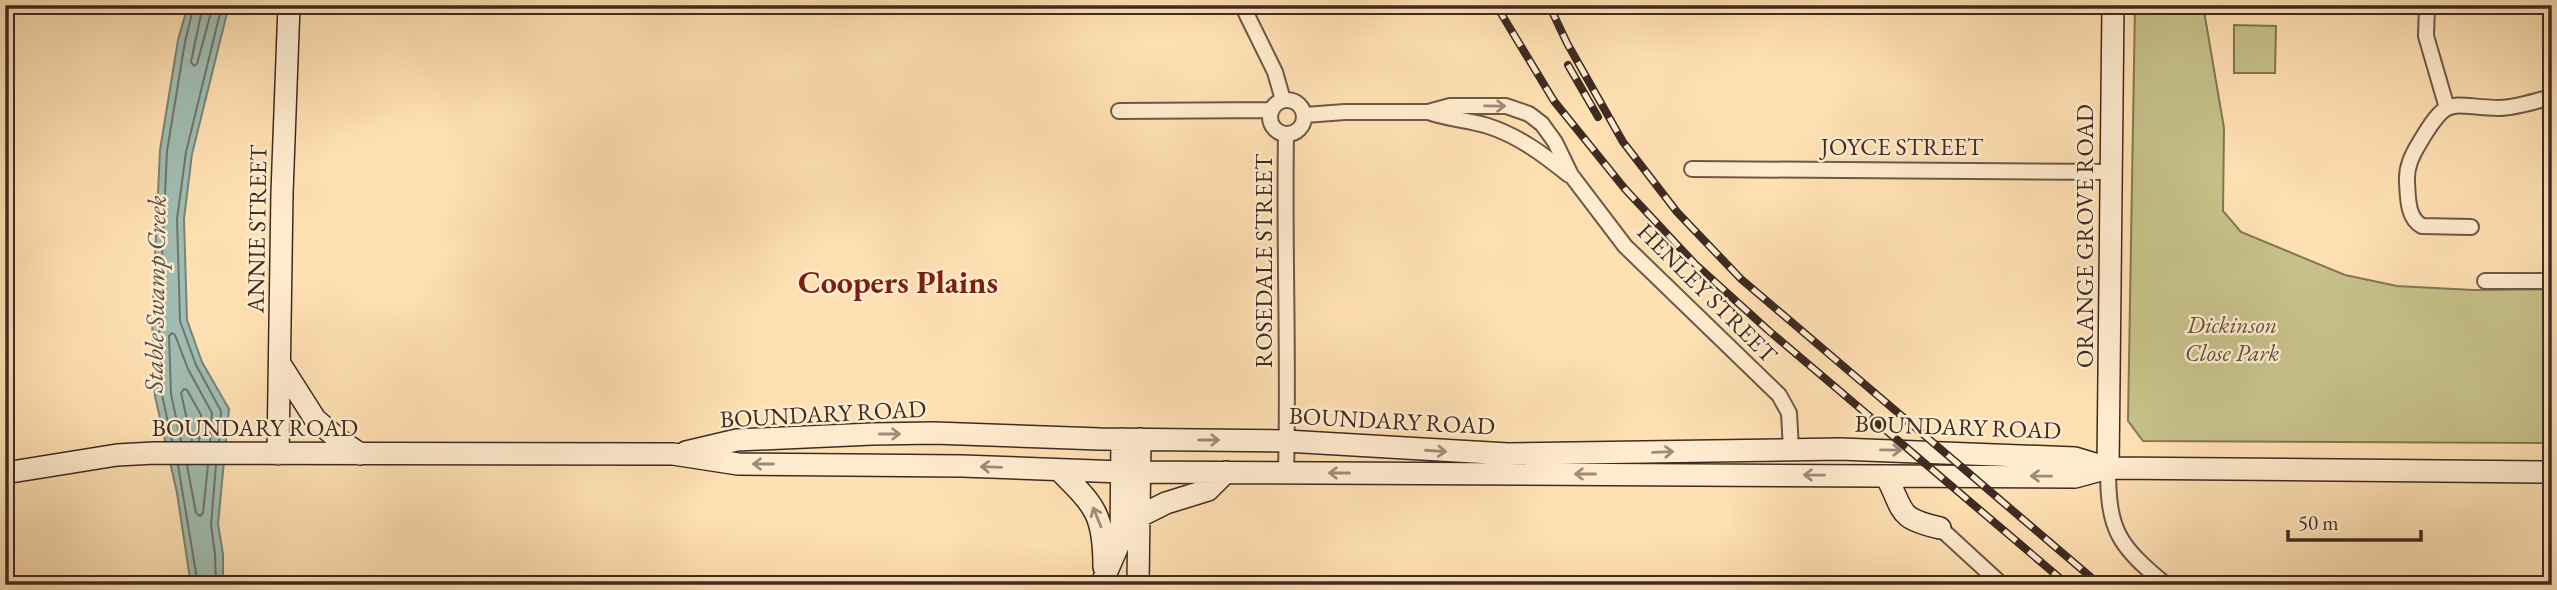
<svg xmlns="http://www.w3.org/2000/svg" width="2557" height="590" viewBox="0 0 2557 590" font-family="'EB Garamond',serif">
  <style>
    .green { fill: #c6c189; stroke: #827656; stroke-width: 2 }
    .water { fill: #a0bdb1; stroke: #798378; stroke-width: 2 }
    .lines { fill: none; stroke-linecap: round; stroke-linejoin: round }
    .shore { stroke: #6f746a; stroke-width: 2 }
    .street-casing { stroke: #6e5846; stroke-width: 18 }
    .secondary-casing { stroke: #3e2b22; stroke-width: 24 }
    .street { stroke: #ffebce; stroke-width: 14 }
    .secondary { stroke: #ffebce; stroke-width: 21 }
    .rail-casing { stroke: #3e2b22; stroke-width: 8 }
    .rail { stroke: #ffebce; stroke-width: 5; stroke-dasharray: 16; stroke-linecap: butt }
    .oneway { stroke: #9e8b78 }
    .labels { text-anchor: middle; stroke-width: 5; stroke-linejoin: round; paint-order: stroke }
    .street-label { font-size: 24px; fill: #3e2b22; stroke: #ffebce }
    .park-label { font-size: 24px; font-style: italic; fill: #60503c; stroke: #ffebce }
    .water-label { font-size: 26px; font-style: italic; fill: #565046; stroke: #ffebce }
    .district-label { font-size: 32px; font-weight: bold; fill: #7a1f14; stroke: #ffebce }
  </style>
  <rect width="100%" height="100%" fill="#ffe0b3"/>
  <filter id="stains"><feTurbulence type="fractalNoise" baseFrequency=".00286" numOctaves="4"/><feColorMatrix values="0 0 0 0 .2 0 0 0 0 .09 0 0 0 0 .02 0 0 0 .5 -.17"/></filter>
  <radialGradient id="worn" r=".72"><stop offset=".6" stop-color="#630" stop-opacity="0"/><stop offset="1" stop-color="#630" stop-opacity=".3"/></radialGradient>
  <path class="green" d="M2135,5h68l21,123 -1,83 18,21 104,43 52,11 76,4 79,-1v154l-409,-2 -15,-20z
    M2234,25l42,1 -1,47h-41z"/>
  <path class="water" d="M188,5h41l-37,149 -8,65 3,101 15,42 27,47 -11,115 5,30v31h-32l-14,-92 -22,-97 -3,-75 8,-171 18,-110z"/>
  <g class="lines">
    <path class="shore" d="M203,5l-12,57 3,4 3,-2 16,-59
      M172,441l-10,-46 -3,-74 8,-170 18,-109 9,-37
      M181,441l-10,-47 -2,-58 3,-3 3,2 13,34 24,44 -2,28
      M192,441l-11,-48 3,-4 3,1 14,25 -2,26
      M219,441l2,-30 -25,-46 -16,-44 -3,-102 9,-67 36,-147
      M178,465l20,120
      M187,465l9,48 4,3 3,-3 5,-48
      M216,585l-1,-31 -4,-29 5,-60"/>
    <defs>
      <path id="street" d="M1242,5l33,67 8,28
        M2427,5l-1,31 21,72
        M1270 117a17 17 0 1 1 34 0a17 17 0 1 1-34 0Z
        M1119,111l153,-1
        M1428,112c20,7 40,8 60,14 31,10 56,29 81,49
        M1305,115l40,-3h83l22,-6h56l23,8 13,10 13,18 16,33 54,71 154,149 10,18 2,36
        M1692,169l420,3
        M2471,227l-49,-1c-15,-8 -14,-29 -15,-44 -1,-15 5,-27 13,-40 29,-49 30,-35 79,-34 17,0 36,-7 53,-11
        M2485,281h67
        M2108,468c0,63 10,77 58,117
        M1286,472c3,-112 -2,-225 0,-338
        M1940,528l62,57"/>
      <path id="secondary" d="M280,364l35,55 23,20 22,15
        M686,452l51,-12 135,-6 62,-1 166,6 186,2 222,13 332,-5 235,9 33,10 444,4
        M278,454l4,-261 7,-188
        M2108,468l5,-463
        M1059,470c36,36 45,44 45,97
        M5,473l112,-18 37,-2 519,1 65,10 224,2 160,6 953,5 33,-9
        M1886,476c19,36 10,42 54,52
        M1138,517l28,-14 42,-13 18,-18
        M1104,578l17,-39 1,-100
        M1138,585l2,-146"/>
    </defs>
    <use href="#street" class="street-casing"/>
    <use href="#secondary" class="secondary-casing"/>
    <use href="#street" class="street"/>
    <use href="#secondary" class="secondary"/>
    <defs>
      <path id="rail" d="M1496,5l58,96 71,88 70,75 73,66 300,255
        M1549,5l18,38 56,99 54,70 64,67 359,306
        M1568,65l30,52"/>
    </defs>
    <use href="#rail" class="rail-casing"/>
    <use href="#rail" class="rail"/>
  </g>
  <defs><path id="oneway-shaft" d="M-6 0H5M1.5-3L5.5 0L1.5 3" fill="none" stroke-width="1.6" stroke-linecap="round" stroke-linejoin="round" transform="scale(1.75)"/></defs>
  <g class="oneway">
    <use href="#oneway-shaft" transform="translate(1495 106) rotate(1)"/>
    <use href="#oneway-shaft" transform="translate(890 434)"/>
    <use href="#oneway-shaft" transform="translate(1209 440)"/>
    <use href="#oneway-shaft" transform="translate(1891 450) rotate(1)"/>
    <use href="#oneway-shaft" transform="translate(1436 451) rotate(4)"/>
    <use href="#oneway-shaft" transform="translate(1663 452) rotate(-2)"/>
    <use href="#oneway-shaft" transform="translate(763 464) rotate(-180)"/>
    <use href="#oneway-shaft" transform="translate(991 467) rotate(-178)"/>
    <use href="#oneway-shaft" transform="translate(1339 473) rotate(-180)"/>
    <use href="#oneway-shaft" transform="translate(1585 474) rotate(-180)"/>
    <use href="#oneway-shaft" transform="translate(1814 475) rotate(-179)"/>
    <use href="#oneway-shaft" transform="translate(2041 476) rotate(-179)"/>
    <use href="#oneway-shaft" transform="translate(1097 517) rotate(-112)"/>
  </g>
  <g class="labels">
    <g class="street-label">
      <text x="1902" y="155">JOYCE STREET</text>
      <text transform="translate(257 229) rotate(-89)" y="8">ANNIE STREET</text>
      <text transform="translate(2085 236) rotate(-90)" y="8">ORANGE GROVE ROAD</text>
      <text transform="translate(1264 261) rotate(-90)" y="8">ROSEDALE STREET</text>
      <text transform="translate(1707 293) rotate(45)" y="8">HENLEY STREET</text>
      <text transform="translate(823 414) rotate(-3)" y="8">BOUNDARY ROAD</text>
      <text transform="translate(1392 421) rotate(3)" y="8">BOUNDARY ROAD</text>
      <text transform="translate(1958 427) rotate(2)" y="8">BOUNDARY ROAD</text>
      <text x="255" y="436">BOUNDARY ROAD</text>
    </g>
    <g class="park-label">
      <text x="2232" y="333">Dickinson<tspan x="2232" dy="28">Close Park</tspan></text>
    </g>
    <g class="water-label">
      <text transform="translate(155 294) rotate(-89)" y="9">Stable Swamp Creek</text>
    </g>
    <g class="district-label">
      <text x="898" y="293">Coopers Plains</text>
    </g>
  </g>
  <rect width="2557" height="590" fill="none" stroke="#ffe0b3" stroke-width="28"/>
  <rect x="7" y="7" width="2543" height="576" fill="none" stroke="#3e2b22" stroke-width="3.5"/>
  <rect x="14" y="14" width="2529" height="562" fill="none" stroke="#3e2b22" stroke-width="2"/>
  <path d="M2288 530v10h133v-10" fill="none" stroke="#3e2b22" stroke-width="3.5"/>
  <text x="2298" y="530" font-size="21" fill="#3e2b22" stroke="#ffebce" stroke-width="5" paint-order="stroke">50 m</text>
  <rect width="100%" height="100%" filter="url(#stains)"/>
  <rect width="100%" height="100%" fill="url(#worn)"/>
</svg>
